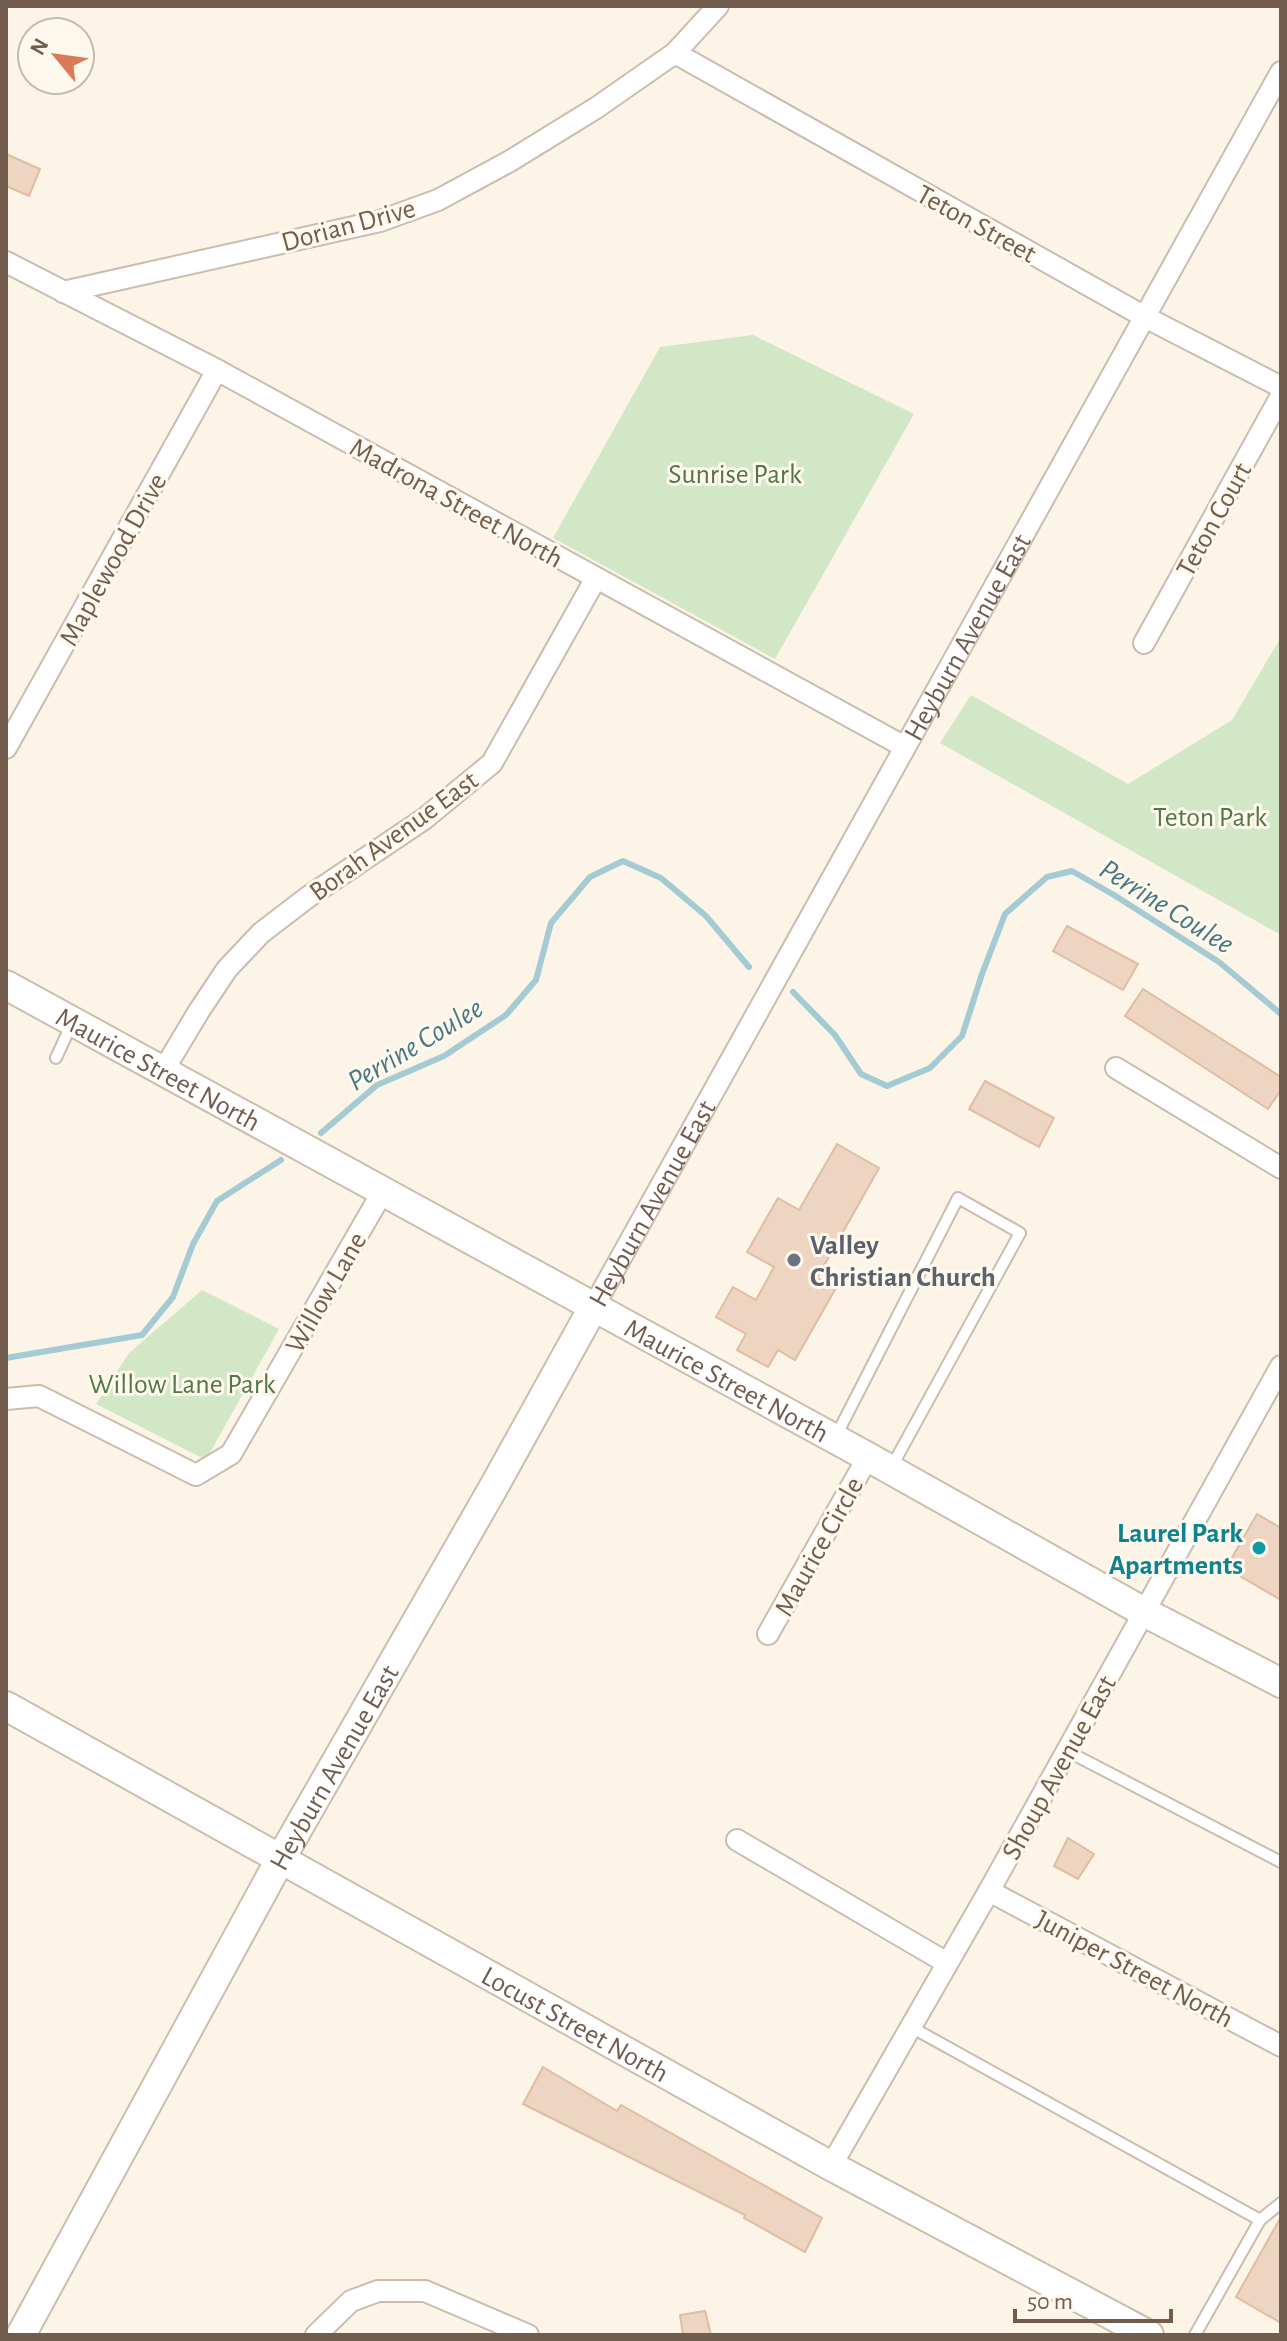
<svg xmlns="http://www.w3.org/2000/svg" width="1287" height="2341" viewBox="0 0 1287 2341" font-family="'Alegreya Sans',sans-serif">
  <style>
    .green { fill: #d2e7c6 }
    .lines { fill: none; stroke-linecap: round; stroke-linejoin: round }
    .stream { stroke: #a4cad4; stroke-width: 6 }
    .building { fill: #eed5c1; stroke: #dfbca2; stroke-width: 2 }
    .lane-casing { stroke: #ccbcae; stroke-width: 14 }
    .street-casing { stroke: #ccbcae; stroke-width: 24 }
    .secondary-casing { stroke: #cebdab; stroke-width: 32 }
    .lane { stroke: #fff; stroke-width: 10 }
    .street { stroke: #fff; stroke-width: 20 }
    .secondary { stroke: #fff; stroke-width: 28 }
    .worship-dot { fill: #6b7280; stroke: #fef8ed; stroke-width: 3 }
    .culture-dot { fill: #0f9aa8; stroke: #fef8ed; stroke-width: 3 }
    .labels { text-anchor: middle; stroke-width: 6; stroke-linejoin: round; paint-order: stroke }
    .street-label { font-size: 28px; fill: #725c4d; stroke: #fef8ed }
    .park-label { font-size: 28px; fill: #537846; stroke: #fef8ed }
    .worship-label { font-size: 28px; font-weight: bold; fill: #5b616d; stroke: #fef8ed; text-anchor: start }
    .culture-label { font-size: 28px; font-weight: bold; fill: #0d838f; stroke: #fef8ed; text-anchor: end }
    .water-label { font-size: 30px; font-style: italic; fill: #487884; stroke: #fef8ed }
  </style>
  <rect width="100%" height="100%" fill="#fbf4e7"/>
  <path class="green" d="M753,335l161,79 -139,245 -222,-121 107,-191z
    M1281,637v298l-341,-192 31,-48 157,89 104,-64z
    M202,1290l77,39 -73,131 -110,-56 33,-51z"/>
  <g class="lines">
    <path class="stream" d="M793,992l42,43 26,39 26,12 43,-18 32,-32 20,-62 23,-60 42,-37 25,-6 42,24 105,67 62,52
      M321,1133l56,-48 67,-29 62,-41 30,-35 15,-57 39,-46 33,-16 38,17 45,38 43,51
      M6,1358l136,-23 31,-38 20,-53 24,-43 64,-41"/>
  </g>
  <path class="building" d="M6,154l34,15 -11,27 -23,-10z
    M1067,926l71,38 -15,26 -70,-39z
    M1143,989l138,88v13l-13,19 -143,-93z
    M985,1081l69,37 -15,29 -70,-38z
    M837,1144l42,24 -62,110 19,10 -41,72 -17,-10 -10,17 -31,-17 9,-16 -30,-17 17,-30 23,13 18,-33 -27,-15 31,-54 21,12z
    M1257,1514l24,14v72l-55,-32z
    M1068,1838l26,16 -16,25 -24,-13z
    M543,2067l74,44 4,-6 201,113 -17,34 -61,-34 1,-3 -222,-111z
    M1281,2217v106l-45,-26z
    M705,2311l6,24h-28l-3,-20z"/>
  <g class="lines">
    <defs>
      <path id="lane" d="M56,1058l16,-35
        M835,1438l123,-240 62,35 -129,235
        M1067,1751l214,111
        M911,2027l349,193
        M1195,2335l65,-115 21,-17"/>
      <g id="street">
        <path d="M675,53l470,264 136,70"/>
        <path d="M6,262l211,108 688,377"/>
        <path d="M63,292l317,-71 58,-21 72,-39 86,-53 79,-55 43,-47"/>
        <path d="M1144,643l137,-247"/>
        <path d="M6,748l211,-378"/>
        <path d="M1116,1068l165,100"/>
        <path d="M163,1071l36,-60 28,-42 34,-36 47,-36 116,-78 68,-56 104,-185"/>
        <path id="s1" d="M594,1306l687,-1234"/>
        <path d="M6,1399l33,-3 157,79 35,-21 152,-263"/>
        <path d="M768,1634l100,-177"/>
        <path d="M737,1840l210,123"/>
        <path d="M989,1891l292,155"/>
        <path d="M831,2166l158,-275 292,-525"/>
        <path d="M316,2335l35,-34 27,-10h47l103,44"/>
      </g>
      <g id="secondary">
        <path id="s2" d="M6,985l862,472 276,155 137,71"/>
        <path id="s3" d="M6,1706l825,460 318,169"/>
        <path id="s4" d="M21,2335l260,-477 211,-368 102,-184"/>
      </g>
    </defs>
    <use href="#lane" class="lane-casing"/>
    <use href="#street" class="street-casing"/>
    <use href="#secondary" class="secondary-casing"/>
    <use href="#lane" class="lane"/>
    <use href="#street" class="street"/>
    <use href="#secondary" class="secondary"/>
  </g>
  <circle class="worship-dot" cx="794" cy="1260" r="8"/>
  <circle class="culture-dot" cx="1259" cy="1548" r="8"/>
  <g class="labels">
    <g class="street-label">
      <text transform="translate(977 223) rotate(29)" y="10">Teton Street</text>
      <text transform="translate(348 224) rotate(-15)" y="10">Dorian Drive</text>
      <text transform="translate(457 502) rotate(29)" y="10">Madrona Street North</text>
      <text transform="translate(1213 519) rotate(-61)" y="10">Teton Court</text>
      <text transform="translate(112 559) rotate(-61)" y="10">Maplewood Drive</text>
      <text dy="10" stroke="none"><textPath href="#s1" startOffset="766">Heyburn Avenue East</textPath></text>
      <text transform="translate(393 835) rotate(-36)" y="10">Borah Avenue East</text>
      <text dy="10" stroke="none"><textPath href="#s2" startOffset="174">Maurice Street North</textPath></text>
      <text dy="10" stroke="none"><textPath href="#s1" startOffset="118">Heyburn Avenue East</textPath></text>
      <text transform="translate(325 1292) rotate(-60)" y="10">Willow Lane</text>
      <text dy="10" stroke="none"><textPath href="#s2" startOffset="822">Maurice Street North</textPath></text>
      <text transform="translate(818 1546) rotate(-61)" y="10">Maurice Circle</text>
      <text transform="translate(1058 1767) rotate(-61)" y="10">Shoup Avenue East</text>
      <text dy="10" stroke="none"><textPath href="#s4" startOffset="648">Heyburn Avenue East</textPath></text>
      <text transform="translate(1135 1968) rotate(28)" y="10">Juniper Street North</text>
      <text dy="10" stroke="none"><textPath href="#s3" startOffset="652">Locust Street North</textPath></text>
    </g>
    <g class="park-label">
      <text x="735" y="483">Sunrise Park</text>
      <text x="1210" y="826">Teton Park</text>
      <text x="182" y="1393">Willow Lane Park</text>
    </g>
    <g class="worship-label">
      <text x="810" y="1254">Valley<tspan x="810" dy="32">Christian Church</tspan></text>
    </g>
    <g class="culture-label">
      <text x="1243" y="1542">Laurel Park<tspan x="1243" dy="32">Apartments</tspan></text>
    </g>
    <g class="water-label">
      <text transform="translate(1167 906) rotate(32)" y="10">Perrine Coulee</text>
      <text transform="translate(415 1044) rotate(-31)" y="10">Perrine Coulee</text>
    </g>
  </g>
  <rect width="1287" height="2341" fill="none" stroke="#725c4d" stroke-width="16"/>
  <g transform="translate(56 56) rotate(299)"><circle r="38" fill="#fef8ed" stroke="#c6baad" stroke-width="2"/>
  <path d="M0-6L14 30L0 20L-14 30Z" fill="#db7956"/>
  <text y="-12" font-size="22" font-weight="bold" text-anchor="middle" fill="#725c4d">N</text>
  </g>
  <path d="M1015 2309v12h156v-12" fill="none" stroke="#725c4d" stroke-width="4"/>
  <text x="1027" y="2309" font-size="24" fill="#725c4d" stroke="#fef8ed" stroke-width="6" paint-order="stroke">50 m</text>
</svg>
